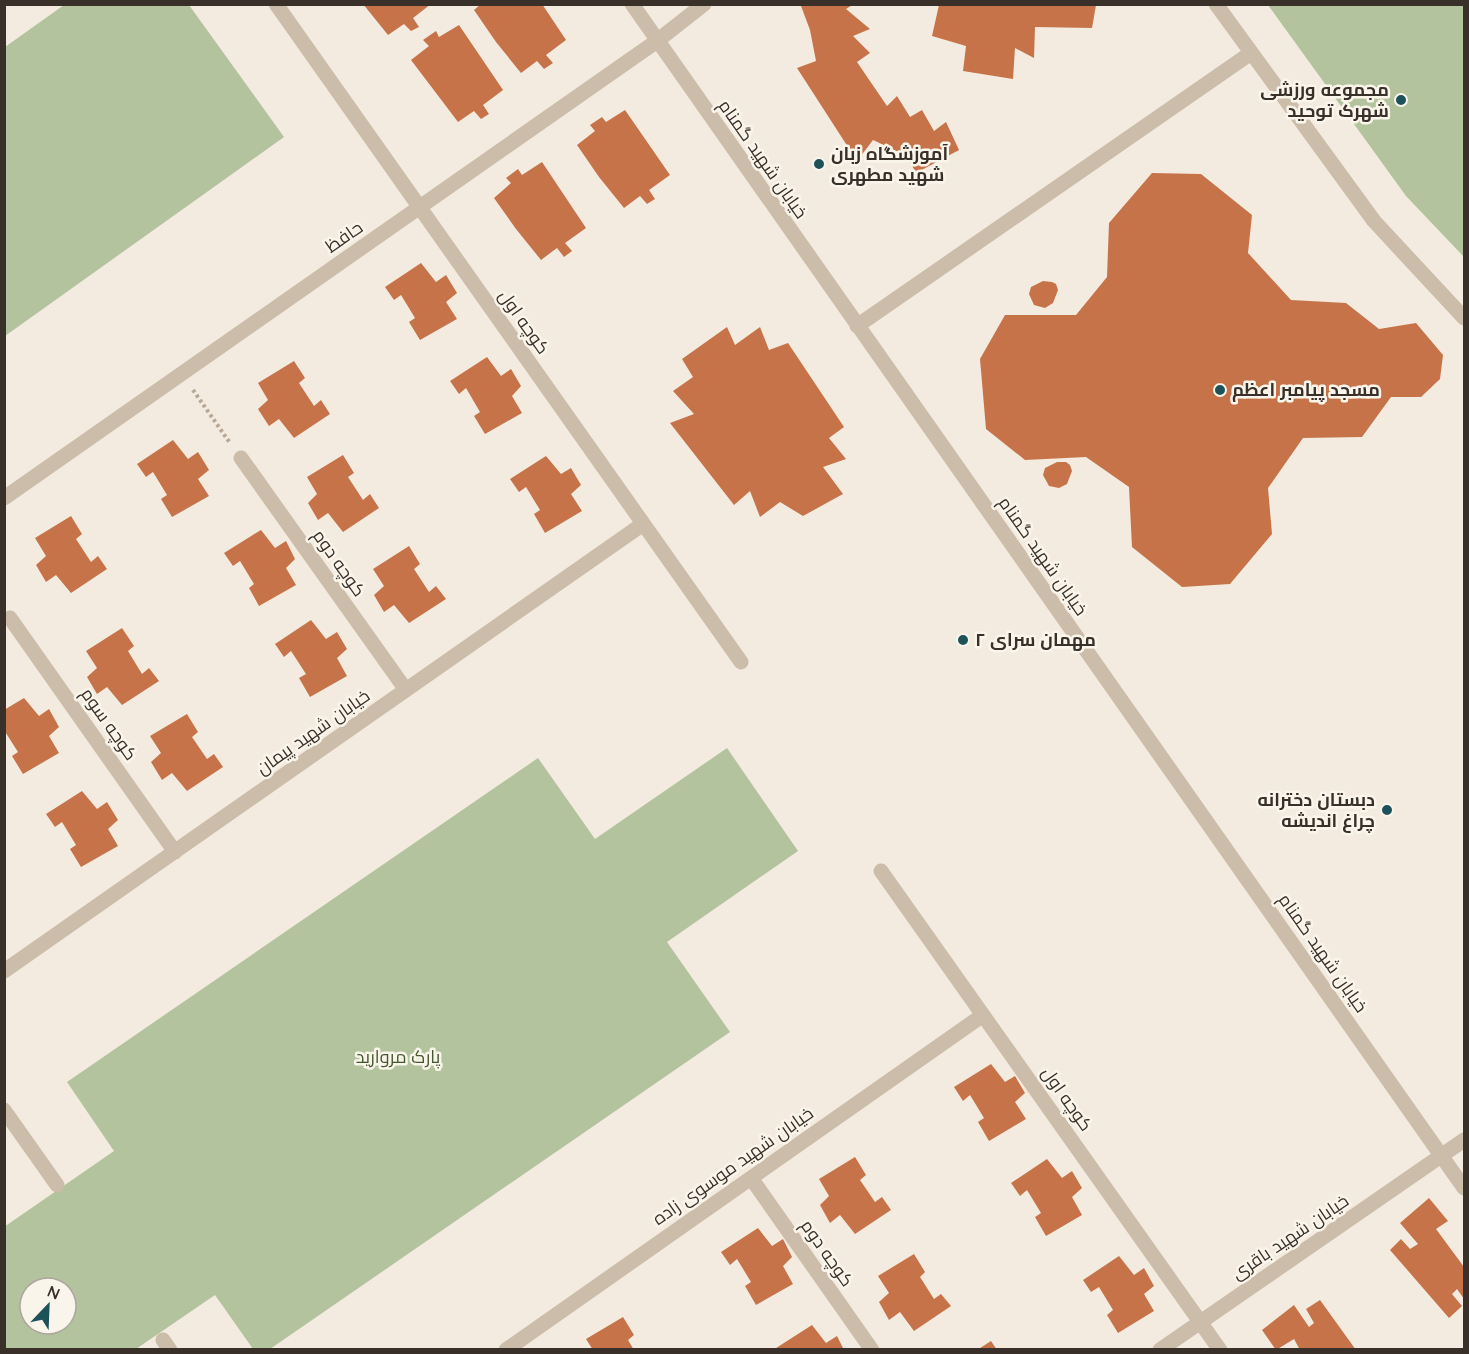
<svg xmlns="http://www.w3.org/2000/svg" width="1469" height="1354" viewBox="0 0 1469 1354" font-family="Quicksand,Cairo,sans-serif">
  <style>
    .green { fill: #b3c39e; fill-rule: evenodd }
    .building { fill: #c77349 }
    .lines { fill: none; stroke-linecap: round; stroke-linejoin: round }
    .path { stroke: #b8a794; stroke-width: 4; stroke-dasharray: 3 3; stroke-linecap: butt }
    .minor { stroke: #ccbdaa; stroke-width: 15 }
    .poi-dot { fill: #1e525b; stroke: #faf5eb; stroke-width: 2 }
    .labels { text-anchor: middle; stroke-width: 5; stroke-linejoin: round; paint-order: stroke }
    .poi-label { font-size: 18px; font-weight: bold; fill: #39302a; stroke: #faf5eb; text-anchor: start }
    .street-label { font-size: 18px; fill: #39302a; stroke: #faf5eb }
    .park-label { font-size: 18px; fill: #44582d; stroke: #faf5eb }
  </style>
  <rect width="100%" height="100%" fill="#f3ebdf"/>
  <path class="green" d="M64,5h125l95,132 -279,199v-289z
    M1268,5h196v252l-58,-61z
    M727,748l71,103 -131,91 63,90 -460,317h-17l-38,-54 -79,54h-131l-1,-122 110,-76 -47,-69 471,-324 57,81zM30,1288h36v36h-36z"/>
  <path class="building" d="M363,4h68l-18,14 6,9 -8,4 -7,-7 -16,11z
    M481,4h61l24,36 -20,15 7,8 -9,6 -7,-8 -16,12 -25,-31 -22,-32z
    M803,4h51l-8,5 24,20 -17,7 17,17 -13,9 30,44 10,-10 13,21 12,-7 12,21 12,-9 13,28 -43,23 -9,-17 -34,-16 -16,21 -60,-93 19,-7 -6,-31 -9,-24z
    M939,5h157l-4,23 -57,-1 -1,31 -19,-10 -2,31 -50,-8 3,-25 -34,-10z
    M459,25l44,65 -20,15 6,9 -8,5 -7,-8 -16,11 -47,-62 18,-14 -6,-6 13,-9 3,6z
    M625,110l45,65 -21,15 6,9 -8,5 -7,-8 -16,12 -25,-31 -22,-32 18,-14 -5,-6 12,-8 4,5z
    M542,162l44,66 -21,15 7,8 -8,6 -7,-9 -16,12 -25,-31 -22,-31 17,-15 -5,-5 12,-9 4,6z
    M1152,173l49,1 51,41 -4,38 43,47 55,3 33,26 37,-6 27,32 -3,24 -19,18h-30l-29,40 -59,1 -35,50 4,46 -42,50 -48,3 -50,-40 -3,-60 -43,-30 -61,3 -39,-31 -6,-70 25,-44h71l31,-38 2,-54z
    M421,263l15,19 10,-7 11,18 -11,9 11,17 -37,21 -11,-18 6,-4 -14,-23 -7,5 -9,-13z
    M1043,281l9,1 4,2 2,6 -5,13 -8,5 -11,-3 -5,-11 2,-7z
    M727,327l8,18 25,-18 9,23 19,-7 56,84 -15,11 17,21 -23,8 20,27 -40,22 -23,-14 -20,15 -10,-26 -16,14 -64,-82 24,-9 -21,-23 20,-14 -11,-18z
    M487,357l14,19 10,-7 10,17 -9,10 10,17 -37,21 -11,-18 6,-4 -14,-24 -7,6 -9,-13z
    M294,361l11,17 -6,5 15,23 7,-6 9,14 -36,24 -15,-19 -10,7 -11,-17 10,-9 -10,-17z
    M173,440l15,19 10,-7 11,18 -11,9 11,17 -37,21 -11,-18 6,-4 -14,-23 -7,5 -9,-13z
    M343,455l11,18 -6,4 15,23 7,-6 9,14 -36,24 -15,-19 -10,7 -10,-17 9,-9 -10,-17z
    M546,456l15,18 10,-6 10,17 -10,9 11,17 -37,22 -11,-19 6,-4 -14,-23 -7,5 -9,-13z
    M1057,462h9l4,3 2,6 -5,13 -8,4 -10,-2 -6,-11 2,-7z
    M71,516l11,18 -6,5 15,23 7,-6 9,13 -36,24 -15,-18 -10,7 -10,-17 10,-9 -11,-18z
    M261,530l14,18 11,-7 9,18 -9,9 10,17 -37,21 -10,-18 5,-4 -14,-23 -7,5 -9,-13z
    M409,546l11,18 -6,5 15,23 7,-6 10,13 -37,24 -15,-18 -10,7 -10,-17 10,-9 -11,-17z
    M311,620l15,19 11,-7 10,17 -10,9 10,18 -37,21 -11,-19 7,-4 -15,-23 -7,6 -9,-13z
    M122,628l12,18 -6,5 14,23 7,-6 10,13 -37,24 -15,-18 -10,7 -10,-17 10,-9 -11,-17z
    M24,698l15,18 10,-7 10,18 -10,9 10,17 -36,21 -11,-18 6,-4 -14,-22v-20z
    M187,714l11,18 -6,5 15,22 7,-5 9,13 -36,24 -15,-18 -10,7 -11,-18 10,-9 -11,-17z
    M82,791l15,18 10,-7 11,18 -10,9 10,17 -37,21 -11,-18 6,-4 -14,-23 -7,5 -9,-13z
    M991,1064l14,18 10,-6 10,17 -10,9 11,17 -37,22 -11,-19 6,-4 -14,-23 -7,6 -9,-14z
    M855,1157l11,18 -6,5 15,22 7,-5 9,13 -36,24 -15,-19 -10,8 -10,-18 9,-9 -10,-17z
    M1047,1159l15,19 10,-7 10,17 -10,9 10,18 -36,21 -11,-19 6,-4 -14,-23 -7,6 -9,-13z
    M1429,1198l19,23 -12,8 28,38v32l-7,-10 -5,5 10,12 -13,12 -59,-68 11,-11 9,10 8,-5 -18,-21z
    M758,1228l14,18 11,-7 9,18 -9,9 10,18 -37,21 -11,-19 6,-4 -14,-23 -7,6 -9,-13z
    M914,1254l11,18 -5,5 14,22 7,-5 10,12 -37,25 -14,-19 -11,8 -10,-18 10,-9 -11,-17z
    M1119,1256l15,19 10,-7 10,18 -10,8 10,17 -36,22 -11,-18 6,-5 -14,-23 -8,5 -8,-12z
    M1320,1300l36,50h-56l-6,-11 -18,11 -14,-20 32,-25 15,22 5,-4 -8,-14z
    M623,1317l11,18 -6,5 6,10h-41l-7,-11z
    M812,1325l14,18 11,-7 7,14h-71z
    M991,1341l6,9h-20z"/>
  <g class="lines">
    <path class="path" d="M193,390l37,53"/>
    <path class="minor" d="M276,4l465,658
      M632,4l832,1184
      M1216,4l158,217 90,97
      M857,326l394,-273
      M241,458l165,232
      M4,498l653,-457 47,-37
      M10,618l165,234
      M881,871l339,479
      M4,971l639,-447
      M4,1110l53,75
      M751,1178l121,172
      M163,1340l7,10
      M506,1350l477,-335
      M1160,1350l304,-210"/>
  </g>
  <g class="poi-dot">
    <circle cx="1401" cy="100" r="6"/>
    <circle cx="819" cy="164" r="6"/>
    <circle cx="1220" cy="390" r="6"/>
    <circle cx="963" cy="640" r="6"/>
    <circle cx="1387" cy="810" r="6"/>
  </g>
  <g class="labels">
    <g class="poi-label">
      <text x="1389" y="96" text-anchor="end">مجموعه ورزشی<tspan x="1389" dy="21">شهرک توحید</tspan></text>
      <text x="831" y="160">آموزشگاه زبان<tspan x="831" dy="21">شهید مطهری</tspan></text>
      <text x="1232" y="396">مسجد پیامبر اعظم</text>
      <text x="975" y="646">مهمان سرای ۲</text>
      <text x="1375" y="806" text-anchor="end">دبستان دخترانه<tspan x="1375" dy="21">چراغ اندیشه</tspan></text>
    </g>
    <g class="street-label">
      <text transform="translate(763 159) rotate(55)" y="6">خیابان شهید گمنام</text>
      <text transform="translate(344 237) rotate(-35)" y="6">حافظ</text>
      <text transform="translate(524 322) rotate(55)" y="6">کوچه اول</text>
      <text transform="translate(1043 556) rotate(55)" y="6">خیابان شهید گمنام</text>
      <text transform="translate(339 563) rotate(55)" y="6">کوچه دوم</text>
      <text transform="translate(109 724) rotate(55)" y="6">کوچه سوم</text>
      <text transform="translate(313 732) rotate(-35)" y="6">خیابان شهید پیمان</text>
      <text transform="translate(1323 953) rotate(55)" y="6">خیابان شهید گمنام</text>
      <text transform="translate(1067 1099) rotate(55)" y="6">کوچه اول</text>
      <text transform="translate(733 1166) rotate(-35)" y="6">خیابان شهید موسوی زاده</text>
      <text transform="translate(1290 1237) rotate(-34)" y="6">خیابان شهید باقری</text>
      <text transform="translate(827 1253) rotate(55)" y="6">کوچه دوم</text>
    </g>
    <g class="park-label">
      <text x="398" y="1063">پارک مروارید</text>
    </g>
  </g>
  <rect width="1469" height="1354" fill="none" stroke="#39302a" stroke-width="12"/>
  <g transform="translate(48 1306) rotate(23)"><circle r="28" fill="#faf5eb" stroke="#ada69e" stroke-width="1.5"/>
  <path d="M0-4.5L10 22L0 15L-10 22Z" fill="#1e525b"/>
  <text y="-9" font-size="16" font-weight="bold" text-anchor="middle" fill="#39302a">N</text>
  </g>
</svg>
